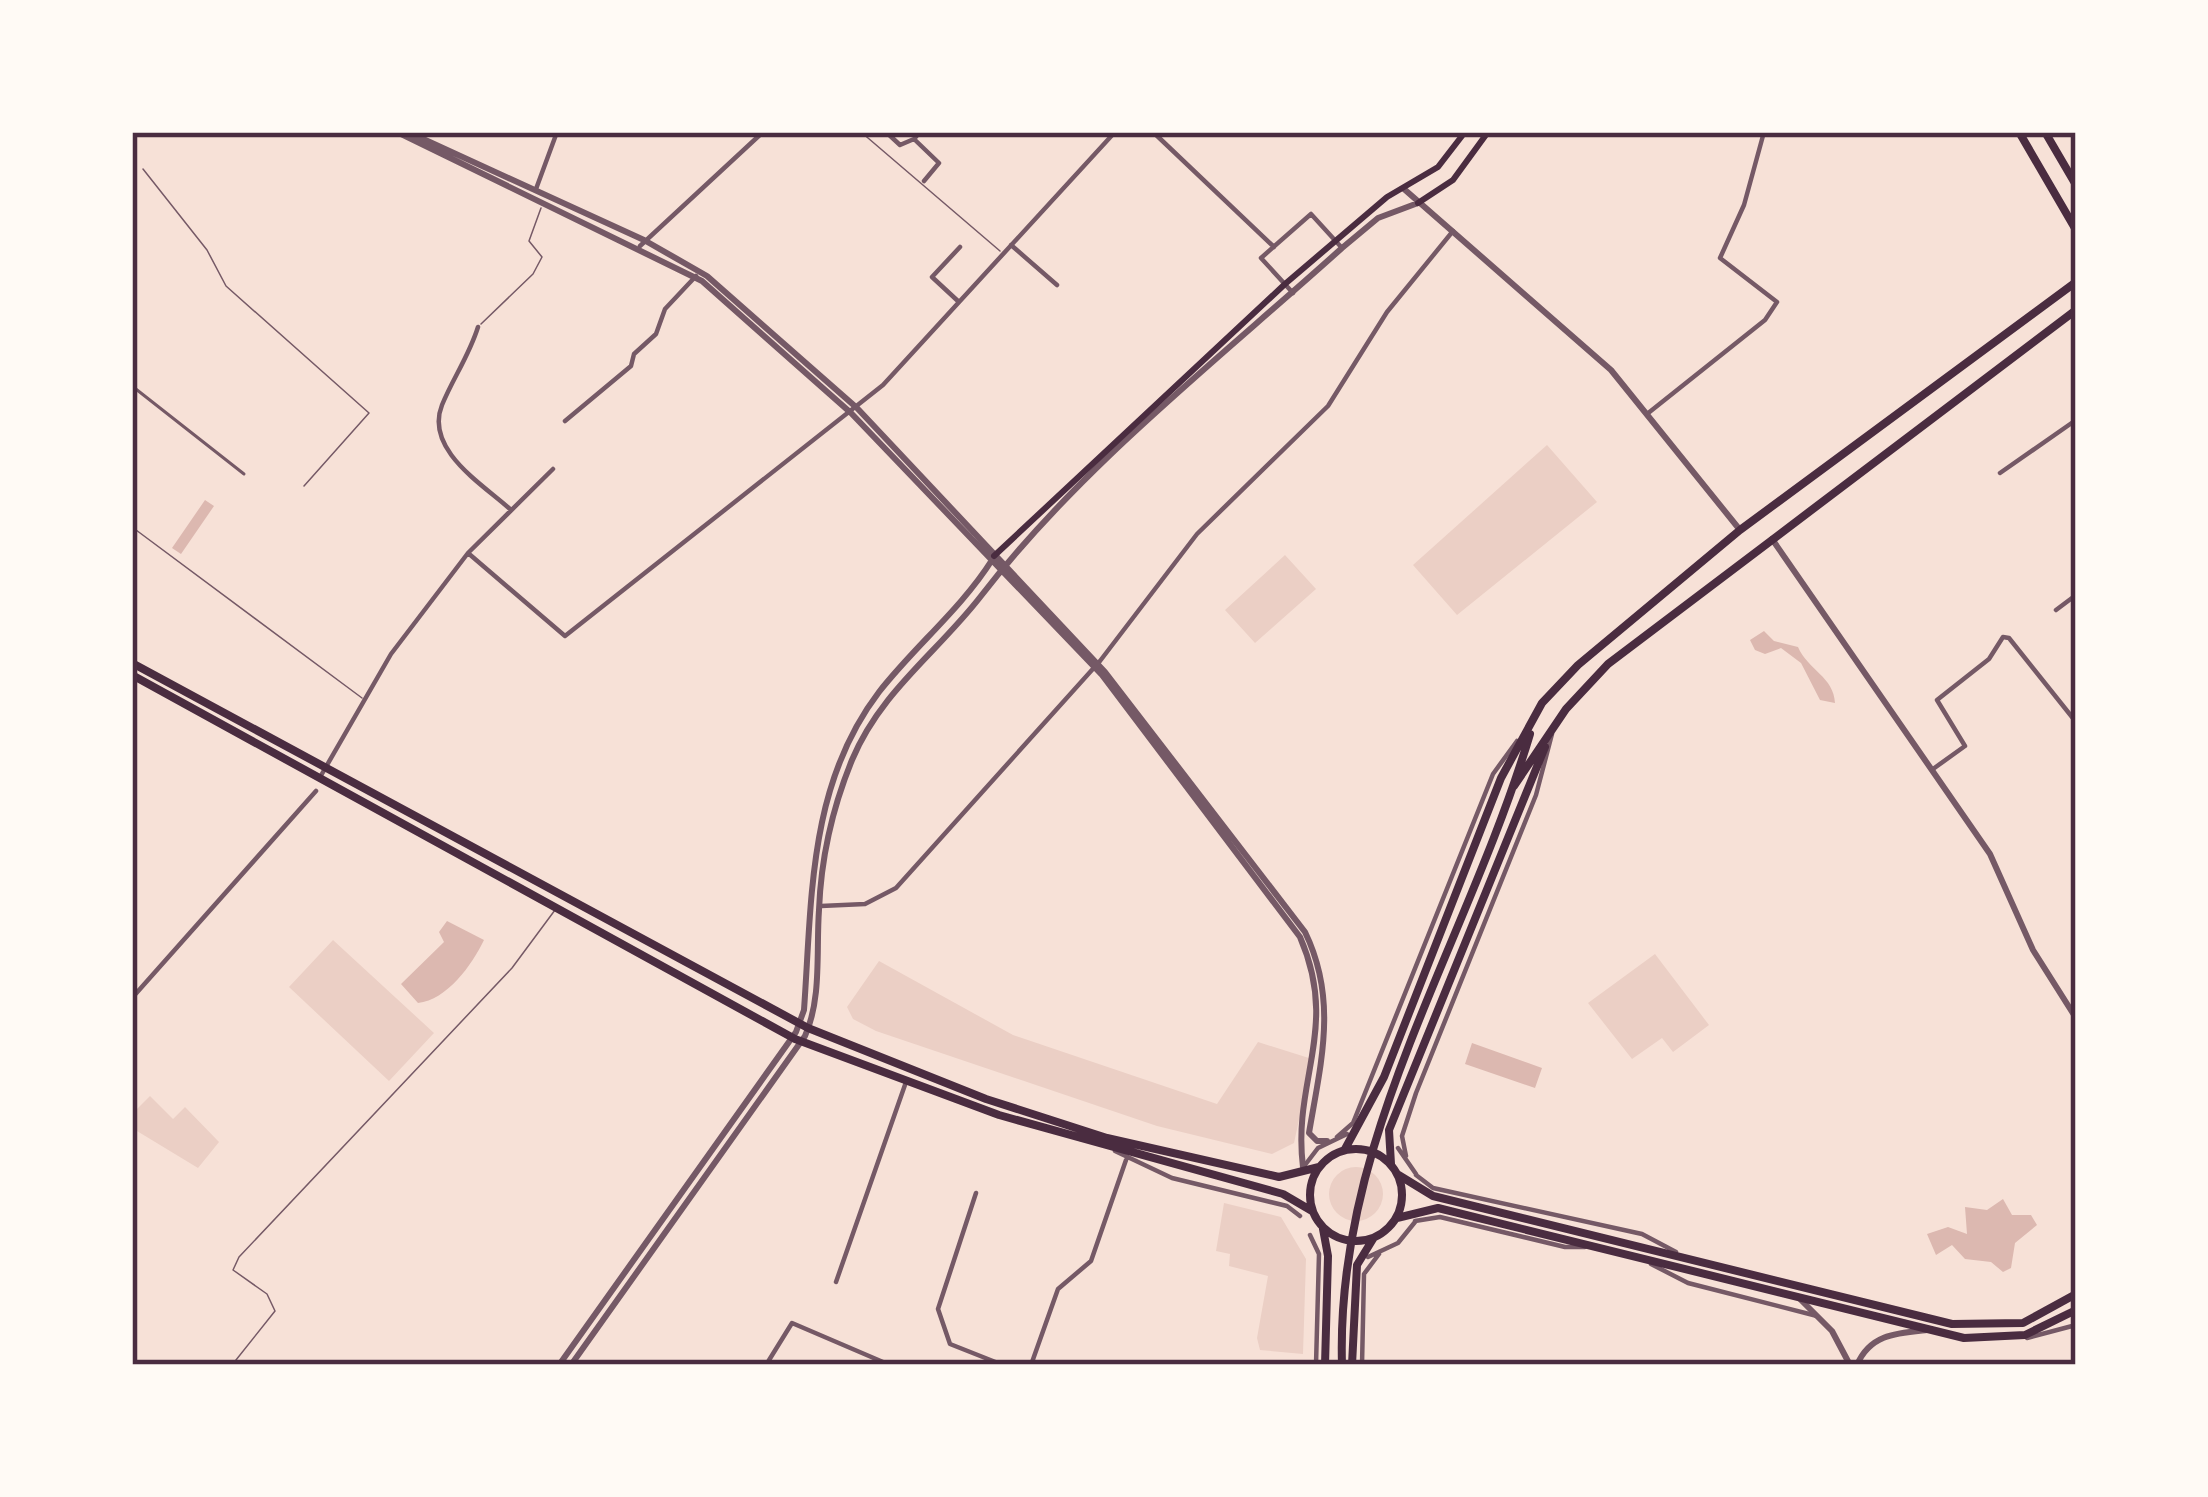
<svg xmlns="http://www.w3.org/2000/svg" width="2208" height="1497" viewBox="0 0 2208 1497" font-family="Barlow,sans-serif">
  <style>
    .green { fill: #ebcfc5 }
    .water { fill: #dcb8b0 }
    .lines { fill: none; stroke-linecap: round; stroke-linejoin: round }
    .service { stroke: #755966; stroke-width: 1.5 }
    .pedestrian { stroke: #755966; stroke-width: 3 }
    .minor { stroke: #755966; stroke-width: 4.5 }
    .tertiary { stroke: #755966; stroke-width: 6 }
    .secondary { stroke: #4a2c40; stroke-width: 6 }
    .primary { stroke: #4a2c40; stroke-width: 8 }
    .neatline { fill: none; stroke: #4a2c40; stroke-width: 4.5 }
  </style>
  <rect width="100%" height="100%" fill="#f7e1d7"/>
  <path class="green" d="M1547,445l50,57 -140,113 -44,-50z
    M1285,555l31,34 -61,54 -30,-33z
    M333,940l101,93 -45,48 -100,-94z
    M1655,954l54,71 -36,27 -11,-14 -30,21 -44,-56z
    M879,961l134,74 204,69 41,-62 54,17 -18,84 -22,11 -115,-28 -281,-95 -23,-12 -6,-12z
    M150,1096l23,23 12,-12 34,35 -21,26 -66,-40v-14z
    M1329 1194a27 27 0 1 1 54 0a27 27 0 1 1-54 0Z
    M1224,1203l57,14 25,42 -3,95 -43,-4 -3,-12 11,-62 -39,-10 1,-12 -14,-3z"/>
  <path class="water" d="M205,500l9,6 -33,48 -9,-6z
    M1764,631l10,10 24,6c10,23 36,30 37,56l-15,-3 -19,-37 -20,-15 -16,6 -10,-4 -5,-10z
    M447,921l37,19c-12,25 -37,60 -66,63l-17,-19 43,-42 -5,-10z
    M1472,1043l70,25 -7,20 -70,-24z
    M2003,1199l9,16h19l6,10 -22,18 -4,25 -8,4 -12,-10 -26,-3 -13,-14 -16,10 -9,-21 21,-7 19,7 -2,-27 22,3z"/>
  <g class="lines">
    <path class="service" d="M861,132l139,119
      M143,169l64,81 19,36 143,127 -65,73
      M481,324l52,-50 9,-17 -13,-16 12,-33
      M132,527l230,171
      M232,1365l43,-54 -8,-17 -34,-24 6,-13 273,-289 43,-58"/>
    <path class="pedestrian" d="M132,386l112,88"/>
    <path class="minor" d="M886,132l14,13 14,-6
      M920,132l-6,7 25,24 -15,18
      M1153,132l121,115
      M536,189l21,-57
      M1011,245l46,40
      M640,246l123,-114
      M1293,293l-32,-35 50,-44 31,34
      M959,302l-27,-25 28,-30
      M478,327c-9,29 -25,51 -36,78 -18,45 42,80 69,105
      M1647,414l118,-94 12,-18 -57,-44 24,-53 20,-73
      M565,421l66,-55 3,-12 22,-20 9,-25 31,-33
      M2000,473l76,-53
      M468,553l85,-84
      M2056,610l20,-15
      M1933,769l32,-23 -28,-46 52,-41 14,-22 6,1 67,84
      M319,779l72,-125 77,-101 97,83 318,-251 232,-253
      M821,906l44,-2 31,-16 204,-227 97,-127 131,-128 59,-94 66,-81
      M132,998l184,-207
      M1337,1137l16,-14 140,-349 24,-33
      M1398,1148l18,26
      M1115,1151l57,27 115,28 13,10
      M1406,1156l-4,-20 14,-43 120,-298 16,-61
      M1305,1165l13,-17 29,-14
      M1416,1175l17,13 209,46 34,18
      M976,1193l-38,116 12,35 53,21
      M1415,1221l25,-4 125,30h20
      M1310,1235l9,19 -3,111
      M1368,1257l30,-14 17,-21
      M1651,1264l37,19 129,33
      M836,1282l70,-200
      M2027,1338l49,-13
      M766,1365l26,-42 98,42
      M1031,1365l27,-76 33,-28 35,-101
      M1362,1365l2,-91 15,-20"/>
    <path class="tertiary" d="M397,132l305,149 149,132 251,262 198,262c40,92 -8,143 3,230
      M408,132l236,108 63,36 150,132 248,264 200,260c33,68 16,130 4,201l8,8h10
      M1404,189l207,181 129,160
      M1772,539l218,315 43,96 43,68
      M1799,1298l33,33 18,34
      M559,1365l237,-333 8,-22c8,-111 4,-225 75,-318 36,-46 82,-83 113,-132
      M571,1365l234,-329c17,-38 11,-85 14,-126 2,-53 13,-101 33,-150 29,-69 85,-107 129,-164 101,-131 238,-237 361,-348l36,-30 40,-15
      M1857,1365c13,-31 40,-32 70,-35"/>
    <path class="secondary" d="M1418,203l35,-23 35,-48
      M994,556l291,-272 102,-87 51,-30 27,-35"/>
    <path class="primary" d="M2019,132l57,98
      M2045,132l31,53
      M132,663l676,365 178,71 121,39 172,39 40,-10
      M132,675l663,364 204,76 284,79 29,17
      M1514,786l52,-77 42,-45 468,-354
      M1310 1195a46 46 0 1 1 92 0a46 46 0 1 1-92 0Z
      M1345,1149l39,-72 117,-299 41,-75 36,-38 162,-135 336,-248
      M1391,1164l-2,-34 156,-383
      M1397,1174l36,22 519,128 71,-1 53,-29
      M1397,1218l41,-10 526,130 61,-3 51,-25
      M1323,1229l5,27 -3,109
      M1342,1365c-7,-227 125,-420 188,-631
      M1352,1365l5,-100 16,-26"/>
  </g>
  <rect width="2208" height="1497" fill="none" stroke="#fffaf5" stroke-width="270"/>
  <rect x="135" y="135" width="1938" height="1227" class="neatline"/>
</svg>
